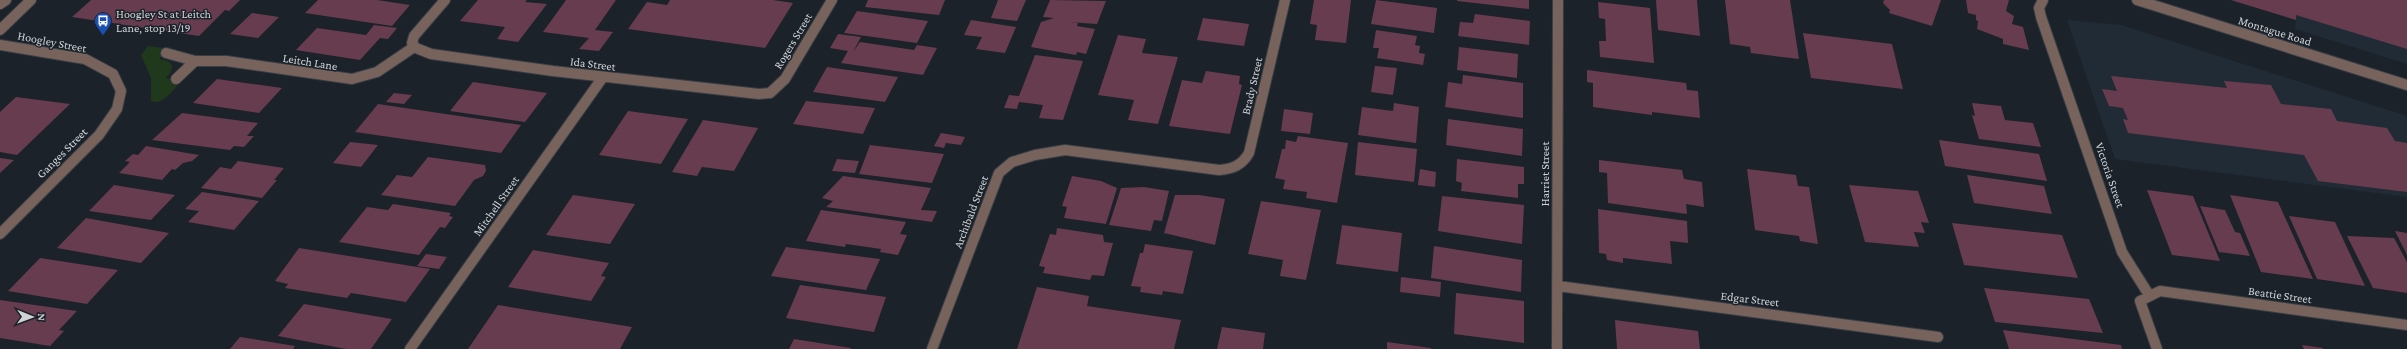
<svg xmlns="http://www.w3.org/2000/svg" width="2407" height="349" viewBox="0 0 2407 349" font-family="'Crimson Pro',serif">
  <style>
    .built { fill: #212b36 }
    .green { fill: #20391d }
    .building { fill: #673c4f }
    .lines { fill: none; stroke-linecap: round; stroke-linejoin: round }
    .minor-casing { stroke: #383e45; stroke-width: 12 }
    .minor { stroke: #78635c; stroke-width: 10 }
    .labels { text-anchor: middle; stroke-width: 3; stroke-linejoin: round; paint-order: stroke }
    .poi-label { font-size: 12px; fill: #cfd3d8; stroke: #1b2229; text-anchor: start }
    .street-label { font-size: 12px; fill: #cfd3d8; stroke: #1b2229 }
  </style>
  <rect width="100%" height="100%" fill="#1b2229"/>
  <path class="built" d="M2229,0h178v64l-112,-35 1,-9z
    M2067,20l54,5 286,91v81l-292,-38z"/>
  <path class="green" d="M148,46l22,3 -11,10 9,2 4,4 -1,7 -5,6 15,3c-7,8 -18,25 -30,20v-23l-10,-23z"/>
  <path class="building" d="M91,0h149l-11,11 -4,-1 -26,26 -127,-19z
    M318,0h59l33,5 -18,21 -87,-13z
    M478,0h49l-2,2 22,2 -29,38 -21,-3 8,-12 -45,-6z
    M566,0h50l-21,30 18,2 -14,19 -20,-2 10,-11 -46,-6z
    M670,0h103l20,3 -28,45 -137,-19 19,-27 20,3z
    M868,0h77l-6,15 -74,-8z
    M998,0h28l-9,21 -26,-3z
    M1050,0l56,1 -9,23 -28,-2 9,1 -1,3 18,3 -9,25 -9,-2 -1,3 -45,-8 10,-25 13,-4 -11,-1z
    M1314,0h37l-5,43 -31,-3 2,-15 -7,-1z
    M1376,0l61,8 -3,25 -63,-9z
    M1457,0h72v9l-72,-8z
    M1656,0h41l3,36 -42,-6z
    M1725,0h65l9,59 -48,-6 -1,-6 -20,-3z
    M1884,0h57l-9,26 -43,-13 1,-3 -7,-7z
    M1966,0h43l-3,11 8,5 -2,8 11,3 6,23 -26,-6v-5l-26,-10 1,-8 -2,-1v-5l-8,-2z
    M2231,0h176v49l-111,-34v5z
    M1598,2l52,6 4,55 -54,-6 -1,-16h7l-1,-22 -6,-1z
    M857,11l71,10 -11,22 -73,-10z
    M252,13l27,4 -21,21 -28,-4z
    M1475,14l55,7 -1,24 -71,-9 2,-14 13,1z
    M1203,18l46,6 -5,22 -47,-6z
    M971,20l45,7 -11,26 -29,-4 6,-12 -18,-2z
    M374,25l23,3 -9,11 -8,-1 -20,22 -64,-10 21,-22 49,7z
    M1376,30l41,6 -2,9 5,1 -1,7 6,1 -2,11 -46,-7 2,-10h-6z
    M1803,33l89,11 11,45 -92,-11z
    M838,34l23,3 -8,15 7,-10 54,8 3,-5 20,3 -14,27 -82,-12 7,-12 -18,-3z
    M1118,35l28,4 -4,14 36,4 -20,67 -30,-4 6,-20 -36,-5z
    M1459,47l59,7 -1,24 -60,-8z
    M1035,55l48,6 -20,59 -24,-2 4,-13 -24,-3 -2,7 -13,-1 5,-13 10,1z
    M1375,66l22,2 -4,27 -22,-3z
    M827,67l71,10 -13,25 -72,-10z
    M1587,70l99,13 1,7 11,1 2,27 -48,-6v3l-59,-8v-24l-6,-1z
    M1206,71l34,5 -1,8 3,1 -12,49 -61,-8 13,-46 20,3z
    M1463,75l60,8v35l-78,-11 3,-25 14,2z
    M2111,76l116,12 -3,-7 47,4 10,19 50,5 6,12 50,7 8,13 12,2v49l-89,-11 -14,-26 -176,-22 -5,-14 5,1 -5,-12 -14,-2 -7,-17 15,2z
    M217,79l65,9 -23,25 -66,-10z
    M473,82l74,11 -22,29 -75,-11z
    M394,93l18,2 -8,9 -18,-2z
    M16,97l54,7 -53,51 -17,-3v-40z
    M806,101l69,7 -12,26 -70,-10z
    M1394,103l25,4 -3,36 -58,-8 4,-28 31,4z
    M1972,103l29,3 4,14 28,3 8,24 -62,-8 -7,-24 3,1z
    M378,104l143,21 -20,28 -146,-21z
    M1284,109l29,4 -3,21 -29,-3z
    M628,111l60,8 -27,45 -62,-9z
    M182,113l76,10 -11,13h7l-10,11 -10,-1 -4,4 -78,-10z
    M1448,119l75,10 -1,27 -76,-11z
    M703,120l55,8 -24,43 -32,-4 -5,9 -25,-4z
    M941,133l24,4 -4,8 -15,-2 -2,5 -10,-2z
    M1298,136l50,7 -11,60 -31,-5 1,-6 -24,-3 2,-9 -10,-2 7,-29h3l1,-9 10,2z
    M1939,140l100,14 8,27 -102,-15z
    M350,142l28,3 -17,22 -28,-4z
    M1358,142l59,7 -3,33 -59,-7z
    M870,145l74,9 -12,29 -73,-9z
    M146,146l53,9 -7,6 -9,2 -8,7 -3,-1 -10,11 -43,-7 11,-11 -5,-1 8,-7 5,1z
    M428,157l57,8 1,6 -3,5 -9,4 -19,26 -74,-11 16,-20 15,2z
    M0,158l14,2 -14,13z
    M837,159l22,2 -4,12 -23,-2z
    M1457,159l67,8v17h-6v14l-57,-7 1,-8 -6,-2z
    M1599,160l83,10 2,9 18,3 2,25 -18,-3 1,10 -79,-11 -1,-30 -8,-1z
    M238,161l46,7 -10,12h3l-15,18 -61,-10 19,-21 11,2z
    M1420,169l16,3 -1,15 -17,-2z
    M1747,169l49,6 2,11 11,1 9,57 -18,-3 -1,-5 -44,-6z
    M1967,175l77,11 8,28 -78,-11z
    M843,176l88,12 -10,22 16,1 -5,11 -106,-15 7,-6 -11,-3z
    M1072,176l29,5 16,7 -11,36 -42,-6 3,-11 -5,-1z
    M114,185l61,10 -24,25 -62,-9z
    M1849,185l69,6 11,32 -8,-1 4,11 -11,-1 5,15 -54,-5z
    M1144,187l25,4 -7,30 -8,-1 -3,11 -42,-6 12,-37z
    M2147,190l46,6 27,65 -48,-6z
    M202,192l57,9 -25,29 -46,-8 11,-11 -14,-2z
    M573,195l62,9 -25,40 -64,-9z
    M1175,195h24l26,4 -10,46 -51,-12z
    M2230,195l48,7 35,77 -52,-7z
    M1442,196l82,9 -2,39 -84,-13z
    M1261,201l60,9 -15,70 -26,-4 3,-16 -35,-6z
    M393,204l58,9 -2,3 4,1 -8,11 -5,-1 -21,28 -80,-13 28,-35 21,3z
    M2200,206l25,4 10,22 5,1 10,23 -31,-4z
    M1598,209l89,12 1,22 -18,-2 2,23 -49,-6v5l-16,-3 -1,-6 -7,-1z
    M821,210l85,12 -6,12 7,1 -9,20 -18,-3 1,-3 -35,-5 -1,3 -39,-6z
    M2289,216l46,6 30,64 -48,-7z
    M86,218l83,15 -28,30 -84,-15z
    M1952,223l110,12 16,43 -114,-13z
    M1342,225l60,8 -4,39 -62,-8z
    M1057,228l46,7 1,7 9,1 -9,33 -12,-1 -2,5 -47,-7 2,-6 -6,-1 11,-32 6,1z
    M2395,231l12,2v22z
    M2347,236l47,2 13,24v31l-34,-5z
    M1145,244l48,7 -10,43 -20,-3 -1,4 -22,-3 1,-5 -10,-1 9,-33h3z
    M1434,246l88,14 -1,32 -90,-14z
    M786,247l94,12 -14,31 -95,-14z
    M299,248l131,21 -24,33 -55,-9 -4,5 -62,-10 3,-4 -13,-3z
    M533,250l76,13 -8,13 5,1 -15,24 -83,-14z
    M426,254l21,3 -8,12 -22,-3z
    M40,258l78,12 -31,34 -79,-13z
    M1401,277l40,5 -1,15 -40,-5z
    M800,285l86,12 -12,35 -88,-14z
    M1037,287l52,9 -2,10 94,14 -7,29h-157z
    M1984,288l105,11 14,34 -108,-11z
    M1456,293l68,8v42l-70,-9z
    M0,300l77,11 -18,19 5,1 -14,15 -50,-8z
    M304,304l88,15 -21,30h-25l-68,-13z
    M498,305l134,22 -12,22h-152z
    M1615,320l83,11 2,18h-83z
    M1222,327l43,6 -2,16h-46z
    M2003,330l118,15 1,4h-113z
    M240,337l55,9 -2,3h-63z
    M794,339l57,9v1h-62z
    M1387,342l44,6v1h-44z
    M2302,345l21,3v1h-19z"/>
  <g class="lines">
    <defs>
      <path id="minor" d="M445,0l-31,36 -2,7 4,5 15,6 122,17 206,23 11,-1 15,-14 47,-79
        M2043,0l-4,8 2,9 81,235 27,43
        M2137,0l270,85
        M0,4l6,-4
        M0,30l31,-30
        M0,45l85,14 28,15 8,17 -4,18 -18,26 -99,99
        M166,53l29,8 -19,18
        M195,61h31l126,18 25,-7 37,-25
        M1558,286l380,51
        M410,349l193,-272
        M932,349l67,-176 13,-11 23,-7 30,-5 154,20c14,-1 23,-5 30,-17l36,-153
        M1557,349l1,-349
        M2157,349l-17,-48 20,-10 247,34"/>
    </defs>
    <use href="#minor" class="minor-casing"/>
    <use href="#minor" class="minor"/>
  </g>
  <defs>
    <symbol id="bus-pin" viewBox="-11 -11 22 30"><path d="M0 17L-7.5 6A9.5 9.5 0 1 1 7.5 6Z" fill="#1a4fb4" stroke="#1b2229"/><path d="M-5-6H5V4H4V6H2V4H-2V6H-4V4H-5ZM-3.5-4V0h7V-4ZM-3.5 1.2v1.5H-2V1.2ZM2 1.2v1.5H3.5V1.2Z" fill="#fff"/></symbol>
  </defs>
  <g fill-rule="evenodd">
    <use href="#bus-pin" x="93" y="11" width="20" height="27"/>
  </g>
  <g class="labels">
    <g class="poi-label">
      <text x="116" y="18">Hoogley St at Leitch<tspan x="116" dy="14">Lane, stop 13/19</tspan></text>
    </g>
    <g class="street-label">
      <text transform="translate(2275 31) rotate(17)" y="4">Montague Road</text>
      <text transform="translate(793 41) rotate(-59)" y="4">Rogers Street</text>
      <text transform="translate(52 42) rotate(11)" y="4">Hoogley Street</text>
      <text transform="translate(310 62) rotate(9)" y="4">Leitch Lane</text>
      <text transform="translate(593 64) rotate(7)" y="4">Ida Street</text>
      <text transform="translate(1252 86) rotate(-77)" y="4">Brady Street</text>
      <text transform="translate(62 153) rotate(-45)" y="4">Ganges Street</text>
      <text transform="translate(1545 174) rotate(-90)" y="4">Harriet Street</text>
      <text transform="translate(2110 175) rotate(71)" y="4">Victoria Street</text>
      <text transform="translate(496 206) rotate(-55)" y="4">Mitchell Street</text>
      <text transform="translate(971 212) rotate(-69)" y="4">Archibald Street</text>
      <text transform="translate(2280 295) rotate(8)" y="4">Beattie Street</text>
      <text transform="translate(1750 299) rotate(7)" y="4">Edgar Street</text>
    </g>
  </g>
  <g transform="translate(32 317) rotate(91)" stroke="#1b2229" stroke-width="3" paint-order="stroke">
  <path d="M0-3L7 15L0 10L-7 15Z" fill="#cfd3d8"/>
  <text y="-6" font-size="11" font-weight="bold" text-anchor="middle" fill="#cfd3d8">N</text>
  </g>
</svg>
